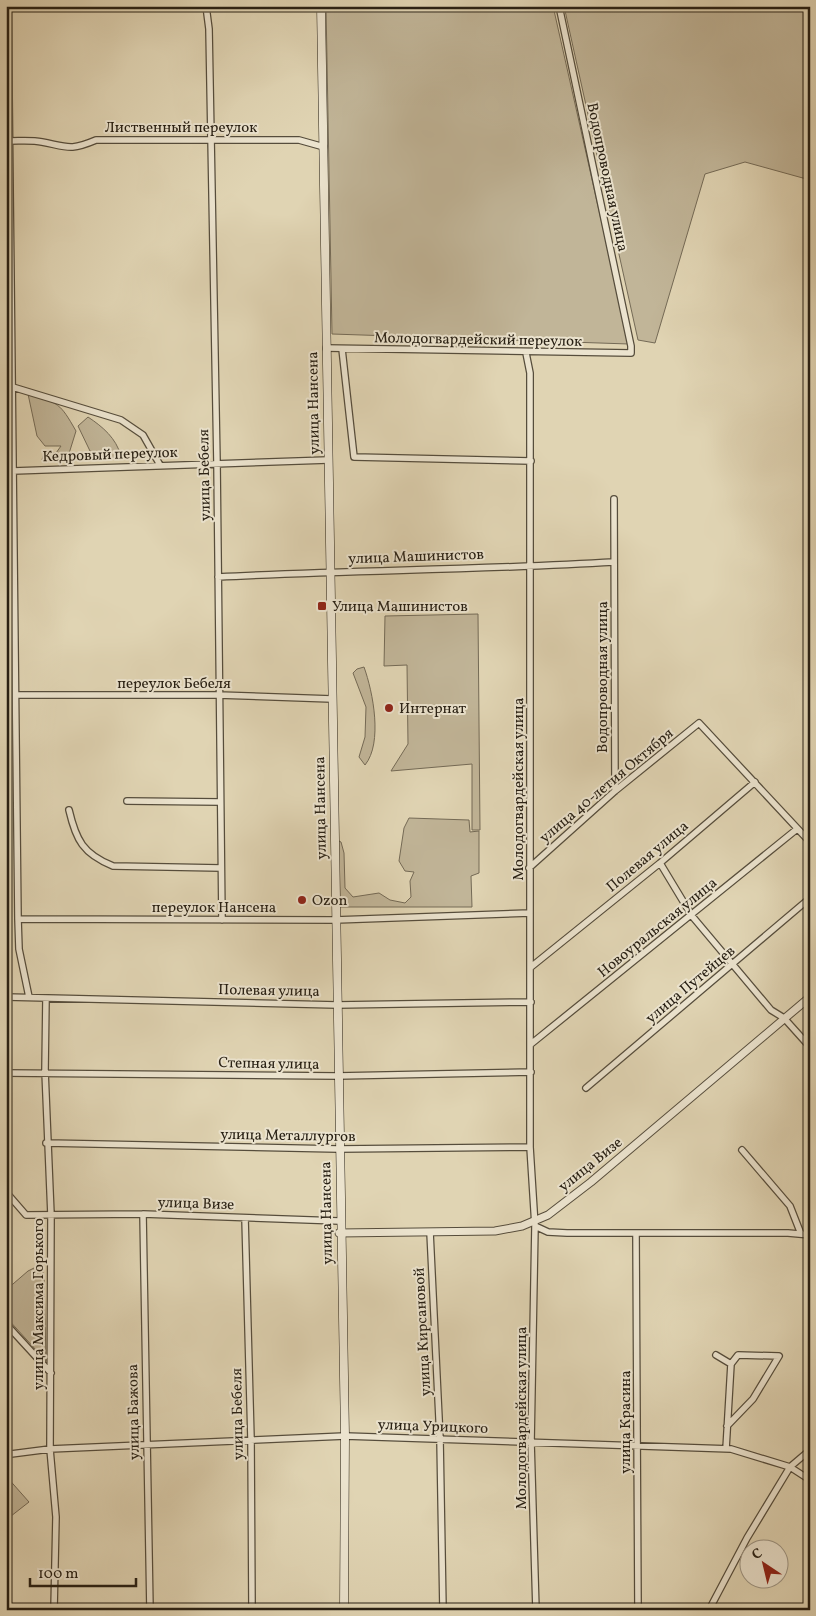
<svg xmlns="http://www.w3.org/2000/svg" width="816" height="1616" viewBox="0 0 816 1616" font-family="Vollkorn,serif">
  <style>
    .green { fill: #c1b598; stroke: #746a56 }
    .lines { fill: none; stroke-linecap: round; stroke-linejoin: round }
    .minor-casing { stroke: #564d3c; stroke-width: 8 }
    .tertiary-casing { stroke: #564d3c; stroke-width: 9 }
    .secondary-casing { stroke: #282014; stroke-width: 9 }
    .minor { stroke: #ebe3ce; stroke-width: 5.5 }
    .tertiary { stroke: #ebe3ce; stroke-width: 7 }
    .secondary { stroke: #ebe3ce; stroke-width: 8 }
    .poi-dot { fill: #8f2418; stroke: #ebe3ce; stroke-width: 2 }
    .labels { text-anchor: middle; stroke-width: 4; stroke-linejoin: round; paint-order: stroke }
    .street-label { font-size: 15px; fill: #282014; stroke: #ebe3ce }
    .poi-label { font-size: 15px; fill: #282014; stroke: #ebe3ce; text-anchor: start }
  </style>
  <rect width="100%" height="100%" fill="#e0d4b3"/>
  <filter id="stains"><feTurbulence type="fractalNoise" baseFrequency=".004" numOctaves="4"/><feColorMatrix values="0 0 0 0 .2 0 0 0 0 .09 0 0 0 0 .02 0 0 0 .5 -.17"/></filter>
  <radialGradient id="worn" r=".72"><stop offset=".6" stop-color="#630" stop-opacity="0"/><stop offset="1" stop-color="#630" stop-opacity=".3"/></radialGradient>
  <path class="green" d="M326,6h227l76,338 -297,-10z
    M564,6h246v174l-65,-18 -40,12 -50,169 -17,-3z
    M28,394c31,9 32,9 48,37l-9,29h-25l2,-8 12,1 5,-7h-16l-8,-10z
    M88,417c15,10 28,21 33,39l-19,4 -12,-9 -12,-25z
    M478,614l2,216h-8v-66l-81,7 17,-27 -1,-79 -23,1 1,-50z
    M364,667c9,25 19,76 1,98l-6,-8 6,-20 1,-30 -13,-34 4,-4z
    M409,818l60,2 1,12 9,-1v42l-8,3 1,31h-135v-67l4,2 3,11 1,35 8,9 26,-4 11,7 15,3 6,-6 -1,-16 4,-9 -9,-1 -6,-10 5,-33z
    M38,1266l6,8 2,87 -40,-44v-27l22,-19z
    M6,1476l23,26 -23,18z"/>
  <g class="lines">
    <defs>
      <path id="minor" d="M8,6l10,913 1,30 10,48
        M206,6l3,23 8,434 5,457
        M10,141c11,0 22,-1 32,1 26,5 28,9 54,-2h203l25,7
        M326,348l305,5v-7l-72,-340
        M342,349l12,108 177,4
        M526,353l4,20v774l5,79 13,6 19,1h221l22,2
        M6,385l115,35 22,15 17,30
        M13,471l315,-11
        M614,499l1,292
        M218,577c132,-7 264,-7 396,-15
        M16,695h202l114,4
        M127,801l93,1
        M69,810c7,30 14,44 44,56l108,2
        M660,863l32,53 79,94 13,8 26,29
        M529,868l86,-77 84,-68 111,119
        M18,919l317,1 195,-7
        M531,967l129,-104 95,-81
        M6,997l331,8 194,-3
        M46,998l-1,73 6,144 -1,234 6,68 -2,93
        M531,1044l266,-215
        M6,1073l331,3 194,-4
        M586,1088l224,-190
        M46,1143l292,6 192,-2
        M742,1150l48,56 11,28
        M6,1192l20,23 117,-1 196,7
        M143,1214l7,396
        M245,1218l6,221 1,171
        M535,1226l-4,216 5,168
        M430,1232l10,207 3,171
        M636,1233l2,377
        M6,1324l45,49
        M716,1355l15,9 -5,85
        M727,1426l26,-27 26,-43 -41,-1 -7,9
        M6,1457l5,-3 39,-5 295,-13 386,13 59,18 20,13
        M709,1610l38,-72 43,-71 20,-17"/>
      <path id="tertiary" d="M339,1233l156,-2 27,-5 26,-11 43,-33 219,-185"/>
      <path id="secondary" d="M321,6l24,1430 -1,174"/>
    </defs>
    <use href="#minor" class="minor-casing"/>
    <use href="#tertiary" class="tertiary-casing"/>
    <use href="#secondary" class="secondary-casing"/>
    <use href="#minor" class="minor"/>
    <use href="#tertiary" class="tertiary"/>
    <use href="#secondary" class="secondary"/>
  </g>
  <g class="poi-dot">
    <rect x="317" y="601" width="10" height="10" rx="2.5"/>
    <circle cx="389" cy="708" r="5"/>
    <circle cx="302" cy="900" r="5"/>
  </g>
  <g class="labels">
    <g class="street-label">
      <text x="181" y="132">Лиственный переулок</text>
      <text transform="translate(608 177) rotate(78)" y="5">Водопроводная улица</text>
      <text transform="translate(478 339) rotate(1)" y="5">Молодогвардейский переулок</text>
      <text transform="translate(313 403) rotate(-91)" y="5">улица Нансена</text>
      <text transform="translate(110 454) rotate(-2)" y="5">Кедровый переулок</text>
      <text transform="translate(204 475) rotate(-91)" y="5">улица Бебеля</text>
      <text transform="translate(416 556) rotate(-2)" y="5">улица Машинистов</text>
      <text transform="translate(602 677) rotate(-90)" y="5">Водопроводная улица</text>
      <text x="174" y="688">переулок Бебеля</text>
      <text transform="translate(606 785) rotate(-40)" y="5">улица 40-летия Октября</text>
      <text transform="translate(518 789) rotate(-90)" y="5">Молодогвардейская улица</text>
      <text transform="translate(320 808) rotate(-91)" y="5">улица Нансена</text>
      <text transform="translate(647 856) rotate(-40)" y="5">Полевая улица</text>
      <text x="214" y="912">переулок Нансена</text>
      <text transform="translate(657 927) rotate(-39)" y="5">Новоуральская улица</text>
      <text transform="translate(690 984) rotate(-40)" y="5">улица Путейцев</text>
      <text transform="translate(269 990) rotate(1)" y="5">Полевая улица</text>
      <text transform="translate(269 1063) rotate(1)" y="5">Степная улица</text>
      <text transform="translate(288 1135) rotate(1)" y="5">улица Металлургов</text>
      <text transform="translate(590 1164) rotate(-39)" y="5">улица Визе</text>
      <text transform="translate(196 1203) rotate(2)" y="5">улица Визе</text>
      <text transform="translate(326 1213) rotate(-91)" y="5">улица Нансена</text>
      <text transform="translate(38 1304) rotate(-90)" y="5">улица Максима Горького</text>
      <text transform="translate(422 1332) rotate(-93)" y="5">улица Кирсановой</text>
      <text transform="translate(133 1412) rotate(-91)" y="5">улица Бажова</text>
      <text transform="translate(237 1414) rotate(-91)" y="5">улица Бебеля</text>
      <text transform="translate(521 1418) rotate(-90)" y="5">Молодогвардейская улица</text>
      <text transform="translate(625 1422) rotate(-90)" y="5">улица Красина</text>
      <text transform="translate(433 1426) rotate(2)" y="5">улица Урицкого</text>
    </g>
    <g class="poi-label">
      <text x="332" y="611">Улица Машинистов</text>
      <text x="399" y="713">Интернат</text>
      <text x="312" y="905">Ozon</text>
    </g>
  </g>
  <rect width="816" height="1616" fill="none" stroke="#e0d4b3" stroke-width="25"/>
  <rect x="8" y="8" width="801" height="1601" fill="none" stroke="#282014" stroke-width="2.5"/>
  <rect x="12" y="12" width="791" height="1591" fill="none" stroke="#282014"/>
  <g transform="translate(764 1564) rotate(325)"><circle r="24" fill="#ebe3ce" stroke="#9d9584"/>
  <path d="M0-4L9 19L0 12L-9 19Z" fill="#8f2418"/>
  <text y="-8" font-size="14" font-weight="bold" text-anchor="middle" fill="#282014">С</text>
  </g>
  <path d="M30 1578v8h106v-8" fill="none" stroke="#282014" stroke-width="2.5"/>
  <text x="38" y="1578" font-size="15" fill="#282014" stroke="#ebe3ce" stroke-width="4" paint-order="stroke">100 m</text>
  <rect width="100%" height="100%" filter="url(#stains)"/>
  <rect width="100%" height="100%" fill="url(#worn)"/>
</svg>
